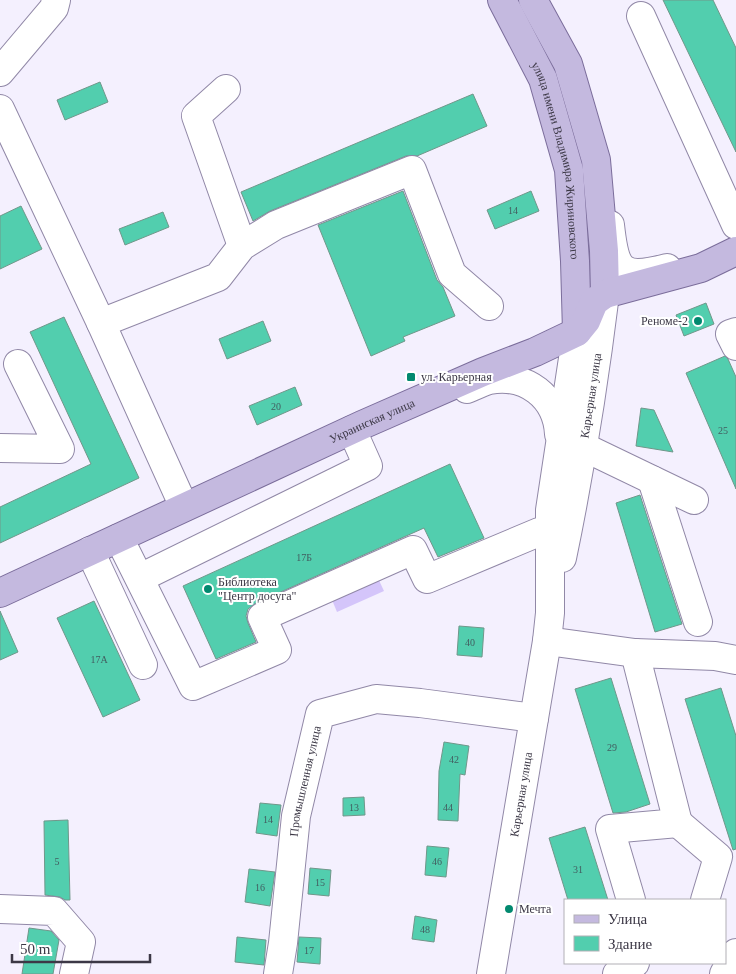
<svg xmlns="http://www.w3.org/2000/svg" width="736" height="974" viewBox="0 0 736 974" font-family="'Times New Roman',serif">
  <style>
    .green { fill: #d4c5fa }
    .building { fill: #52ceae; stroke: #70978a }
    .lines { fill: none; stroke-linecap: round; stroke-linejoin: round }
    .minor-casing { stroke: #9188a7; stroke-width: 30 }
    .major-casing { stroke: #7b6d9b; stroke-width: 30 }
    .minor { stroke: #fff; stroke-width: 28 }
    .major { stroke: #c4b9df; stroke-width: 28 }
    .poi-dot { fill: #02896f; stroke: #fff; stroke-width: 2 }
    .labels { text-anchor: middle; stroke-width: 4; stroke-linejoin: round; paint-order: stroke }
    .number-label { font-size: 10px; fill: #425e60 }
    .street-label { font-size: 12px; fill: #3c3846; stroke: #fff }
    .poi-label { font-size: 12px; fill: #3c3846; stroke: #fff; text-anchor: start }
  </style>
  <rect width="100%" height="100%" fill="#f4f0fe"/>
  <path class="green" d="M376,574l8,17 -47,21 -7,-17z"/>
  <path class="building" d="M663,0h50l23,48v104z
    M100,82l8,20 -43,18 -8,-20z
    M473,94l14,32 -70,30h-11l-136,55 -17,10 -12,-29z
    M403,191l34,89 6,7 12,29 -52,21 2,4 -34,15 -53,-131z
    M531,191l8,20 -44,18 -8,-19z
    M21,206l21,43 -42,20v-53z
    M163,212l6,15 -44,18 -6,-16z
    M706,303l8,21 -30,12 -8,-21z
    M64,317l75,161 -139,65v-36l91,-43 -61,-132z
    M263,321l8,20 -44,18 -8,-20z
    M725,356l3,3 8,18v112l-50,-116z
    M295,387l7,18 -45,20 -8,-19z
    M641,408l13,2 19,42 -37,-6z
    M450,464l34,74 -46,19 -14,-29 -168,75 -8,6 -2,7 2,7 8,19 -40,17 -33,-73z
    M640,495l42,129 -27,8 -39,-129z
    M94,601l46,99 -37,17 -46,-99z
    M0,611l18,41 -18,8z
    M459,626l25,2 -2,29 -25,-2z
    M611,678l39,126 -24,8 -13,1 -38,-124z
    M721,688l15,48v113l-3,1 -48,-151z
    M444,742l25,4 -4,29 -5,-1 -2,47 -20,-1 1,-49z
    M364,797l1,18 -22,1v-18z
    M260,803l21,2 -4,31 -21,-3z
    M68,820l2,80h-5l-5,-3 -15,-2 -1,-74z
    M585,827l23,73h-40l-19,-62z
    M427,846l22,2 -3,29 -21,-2z
    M310,868l21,2 -2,26 -21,-2z
    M249,869l26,3 -5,34 -25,-4z
    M415,916l22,4 -3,22 -22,-3z
    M29,928l22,3 8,9 -6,34h-31z
    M237,937l29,3 -2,25 -29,-3z
    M299,937l22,1 -1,26 -23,-2z"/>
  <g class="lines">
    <defs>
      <g id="minor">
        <path d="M641,16l95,209"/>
        <path d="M0,72l54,-64 2,-8"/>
        <path d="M226,89l-30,27 46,130"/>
        <path d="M0,109l101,214 83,184"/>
        <path d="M610,225c5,46 10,55 57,43"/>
        <path d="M101,323l117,-46 24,-31 34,-21 136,-55 40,104 37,32"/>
        <path d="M736,332l-6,2 6,12"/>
        <path d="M467,389c7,-3 15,-7 22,-9 37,-7 68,17 70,54"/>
        <path d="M0,448l60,1 -42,-85"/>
        <path d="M590,450l104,50"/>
        <path d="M652,480l46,142"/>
        <path d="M119,538l74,148 84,-36 -15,-33 151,-67 14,29 112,-47"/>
        <path d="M90,551l53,114"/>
        <path id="s1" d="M562,558c18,-87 32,-175 43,-264"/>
        <path d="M140,578l228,-112 -16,-36"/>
        <path d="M547,641l88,12 80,3 21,4"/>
        <path d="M678,823l40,34 -13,43"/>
        <path d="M631,900l-21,-71 68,-6 -43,-170"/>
        <path d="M0,909l54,2 27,31 -7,32"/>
        <path id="s2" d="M278,974l5,-31 13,-127 24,-102 56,-15 44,4 114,15"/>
        <path id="s3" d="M491,974l56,-333 3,-28v-103l27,-178"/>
        <path d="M617,974l18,-11"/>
        <path d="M724,974l12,-21"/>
      </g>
      <g id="major">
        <path id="s4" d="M502,0l41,79 26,91 6,91 2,71"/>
        <path d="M533,0l35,64 28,96 8,91 1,43"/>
        <path id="s5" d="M0,593l362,-168 121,-53 52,-20 42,-20 9,-11 8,-19 11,-8 96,-26 35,-17"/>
      </g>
    </defs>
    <use href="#minor" class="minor-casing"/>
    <use href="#major" class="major-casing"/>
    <use href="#minor" class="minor"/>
    <use href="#major" class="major"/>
  </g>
  <g class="poi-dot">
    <circle cx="698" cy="321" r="5"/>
    <rect x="406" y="372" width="10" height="10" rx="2.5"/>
    <circle cx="208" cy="589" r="5"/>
    <circle cx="509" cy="909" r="5"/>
  </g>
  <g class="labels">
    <g class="number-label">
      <text x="513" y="214">14</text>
      <text x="276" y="410">20</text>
      <text x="723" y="434">25</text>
      <text x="304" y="561">17Б</text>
      <text x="470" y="646">40</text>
      <text x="99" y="663">17А</text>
      <text x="612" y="751">29</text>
      <text x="454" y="763">42</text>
      <text x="354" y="811">13</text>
      <text x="448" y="811">44</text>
      <text x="268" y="823">14</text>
      <text x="57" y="865">5</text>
      <text x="437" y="865">46</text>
      <text x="578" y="873">31</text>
      <text x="320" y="886">15</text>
      <text x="260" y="891">16</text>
      <text x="425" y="933">48</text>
      <text x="309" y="954">17</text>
    </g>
    <g class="street-label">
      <text dy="4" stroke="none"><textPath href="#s4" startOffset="172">улица имени Владимира Жириновского</textPath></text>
      <text dy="4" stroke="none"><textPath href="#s1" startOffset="165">Карьерная улица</textPath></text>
      <text dy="4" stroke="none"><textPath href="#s5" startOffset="410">Украинская улица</textPath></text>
      <text dy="4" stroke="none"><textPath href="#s2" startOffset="195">Промышленная улица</textPath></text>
      <text dy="4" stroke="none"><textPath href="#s3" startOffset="182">Карьерная улица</textPath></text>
    </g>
    <g class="poi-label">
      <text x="688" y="325" text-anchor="end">Реноме-2</text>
      <text x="421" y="381">ул. Карьерная</text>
      <text x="218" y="586">Библиотека<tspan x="218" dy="14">"Центр досуга"</tspan></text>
      <text x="519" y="913">Мечта</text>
    </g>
  </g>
  <rect x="564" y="899" width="162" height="65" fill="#ffffff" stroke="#b1afb5"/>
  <rect x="574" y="915" width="25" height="8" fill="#c4b9df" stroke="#b1afb5"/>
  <text x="608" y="924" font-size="15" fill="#3c3846">Улица</text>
  <rect x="574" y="936" width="25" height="15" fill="#52ceae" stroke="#b1afb5"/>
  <text x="608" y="949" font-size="15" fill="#3c3846">Здание</text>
  <path d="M12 954v8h138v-8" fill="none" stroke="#3c3846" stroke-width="2.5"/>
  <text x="20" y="954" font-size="15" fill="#3c3846" stroke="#ffffff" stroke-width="4" paint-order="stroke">50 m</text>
</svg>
